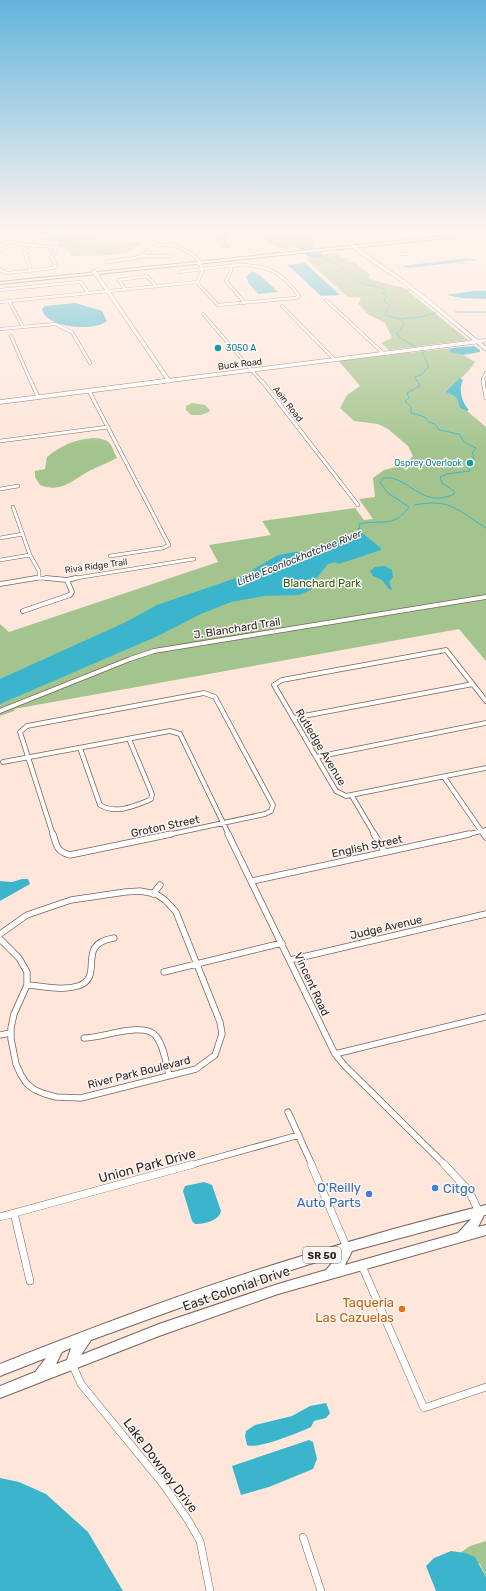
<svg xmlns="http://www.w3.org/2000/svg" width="486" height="1591" viewBox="0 0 486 1591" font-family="Rubik,sans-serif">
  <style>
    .green { fill: #a3c48e }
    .water { fill: #3bb5cc }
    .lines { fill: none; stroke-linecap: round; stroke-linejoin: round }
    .stream { stroke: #3bb5cc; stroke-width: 1 }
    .minor-far4-casing { stroke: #78635a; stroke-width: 3.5 }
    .minor-far3-casing { stroke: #78635a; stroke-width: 4 }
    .minor-far2-casing { stroke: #78635a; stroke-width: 5.5 }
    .minor-far1-casing { stroke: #78635a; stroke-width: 7 }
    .minor-casing { stroke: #78635a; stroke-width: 8 }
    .tertiary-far1-casing { stroke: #78635a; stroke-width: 4.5 }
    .tertiary-casing { stroke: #78635a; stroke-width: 5 }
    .primary-casing { stroke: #78635a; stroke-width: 2 }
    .trunk-casing { stroke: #78635a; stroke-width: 2 }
    .minor-far4 { stroke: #fff; stroke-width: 2.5 }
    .minor-far3 { stroke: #fff; stroke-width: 3 }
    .minor-far2 { stroke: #fff; stroke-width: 4 }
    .minor-far1 { stroke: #fff; stroke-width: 5.5 }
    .minor { stroke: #fff; stroke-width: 7 }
    .tertiary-far1 { stroke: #fff; stroke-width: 3.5 }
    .tertiary { stroke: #fff; stroke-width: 4 }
    .primary { fill: #fff; fill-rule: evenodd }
    .trunk { fill: #fff; fill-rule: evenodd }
    .culture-dot { fill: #0f9aa8; stroke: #fcf7f5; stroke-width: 1.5 }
    .shop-dot { fill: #3f7fe0; stroke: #fcf7f5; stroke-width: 1.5 }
    .food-dot { fill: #e8710a; stroke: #fcf7f5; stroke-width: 1.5 }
    .labels { text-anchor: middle; stroke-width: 3; stroke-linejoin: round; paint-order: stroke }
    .far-culture-label { font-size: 9px; fill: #0d838f; stroke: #fcf7f5; text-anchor: start }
    .far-street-label { font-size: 9px; fill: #2f2622; stroke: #fcf7f5 }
    .far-water-label { font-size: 10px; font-style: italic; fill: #1c3136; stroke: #fcf7f5 }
    .shield { fill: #fcf7f5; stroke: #6c6561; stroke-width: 1 }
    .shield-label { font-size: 10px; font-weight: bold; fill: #2f2622 }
    .park-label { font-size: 11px; fill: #345b0f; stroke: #fcf7f5 }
    .street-label { font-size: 11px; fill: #2f2622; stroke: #fcf7f5 }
    .near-street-label { font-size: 13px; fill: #2f2622; stroke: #fcf7f5 }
    .near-shop-label { font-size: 13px; fill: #366cbe; stroke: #fcf7f5; text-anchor: end }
    .near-food-label { font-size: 13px; fill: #c56008; stroke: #fcf7f5; text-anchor: end }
  </style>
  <rect width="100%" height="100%" fill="#fee6db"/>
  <path class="green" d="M72,229h21l6,2 -3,6 3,2c8,2 41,2 44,4l-14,9 -16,3 -42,1 -4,-7 -12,-3 2,-2 22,3 -8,-17z
    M212,229h109l4,3 -17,2 9,9 -6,3 -20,-2 1,2 -3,3c-13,2 -19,-10 -32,-10l-4,-5 -25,1 -2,7 4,5 -7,3 -7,-10 -1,-8z
    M336,253l6,5h5v3l10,3 13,11 -1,3c4,3 33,9 42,12l-3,1 60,49 -79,10 -8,-7 11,-5 -7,-15 -16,-8 -11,-11 3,-6 -13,-1 -42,-38 7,-3 9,2 1,-3z
    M451,348l-2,3 16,5 10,6c-8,14 -20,19 -30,30 11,4 12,4 15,16l7,3 19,16v234l-27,-32 -445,80v2l-14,5v-92l9,8 209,-70 -9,-17 62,-10 -9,-14 93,-13 9,12 9,-1 -14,-20 16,-2 -2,-19 11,-8 20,-5 9,-9 -5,-10 -20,-17 -10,-5 -24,-3 -14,-13 7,-13 13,-9 -21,-25z
    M192,403l13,2 5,5 -1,2 -8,3h-10l-5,-5v-4z
    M93,438c18,1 17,5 24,20 -8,4 -17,8 -26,12 -18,9 -29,24 -51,15l-5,-8v-6l10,-2 2,-12c16,-12 25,-17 46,-19z
    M486,1541v36l-6,-13 -20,-11 10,-7z"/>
  <path class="water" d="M55,229h14l11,18 -23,-2 2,-3 -14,-2 6,-5 -19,-2 3,-2z
    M289,244l22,2 12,9v3l-14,-1 -10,-9z
    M468,258l10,2 -69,8 -7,-2z
    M305,263l35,32 -19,1 -33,-31z
    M252,271l9,5 17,16 -20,2 -9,-10 -3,-7z
    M473,291h13v8l-25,-1 -14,-3z
    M75,303l27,8 5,10c-13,11 -62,7 -65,-12l3,-3z
    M474,346l6,4v2l-17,3 -14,-3 2,-4z
    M460,378l3,2c-5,9 -1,23 6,30l-2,1 -7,-3c-3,-12 -4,-12 -15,-16z
    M359,527l2,5 20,16v2l-42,14 -4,-2 -7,2 -12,15 -5,11 -12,5 -35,1 -33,6 -30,12 -43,22 -158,68v-25l126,-57 31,-17 85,-29 36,-21 16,-3h17l6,-2 -2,-2 41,-15z
    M385,566l7,4 1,7 -4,5 3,8 -3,-1 -7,-9 -9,-4 -3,-5 5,-4z
    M22,879h6l2,5 -30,17v-20l12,1z
    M204,1182l8,3 9,26c-2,10 -17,13 -26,13l-3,-3 -9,-30 2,-5z
    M326,1403l4,10 -4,5 -12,3 -3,6c-11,5 -54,23 -64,18l-2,-9 1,-5 9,-6 37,-9 18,-10z
    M309,1440l4,2 4,17 -4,10 -44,18 -28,8 -9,-29z
    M0,1478l19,4 27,12 42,38 35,59h-123z
    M451,1551l14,2 10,4 11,20v14h-50l-10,-25 8,-8z"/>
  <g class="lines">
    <path class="stream" d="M269,229l7,10 16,6
      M322,256l23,14 16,13 24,6 -2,4 3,4 -2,4 6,5 -5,9 15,4 4,4 -1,4 -6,6 3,5 18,10
      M455,312h31
      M400,319l20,-2 16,-4
      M414,505c37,-7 43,5 72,23
      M360,529l-1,-5c20,-5 34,5 50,-17l-21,-14 -8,-11 3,-4c24,-4 39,32 71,16v-3l-12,-8 -2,-6 7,-3 23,-3 -3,-8 7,-5 -2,-5 4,-5 -12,-6 -5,-8 -20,-4 -4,-6 -6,-2 -4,-5 -14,-4v-6l-6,-6 4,-3 -2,-5 13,-7 -5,-9 6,-2 8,-9 -8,-16"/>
    <defs>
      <path id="minor-far4" d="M111,229l9,5 -3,2
        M132,229l13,12 16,4
        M437,229l10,6
        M478,229l4,3
        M0,249l19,-5 34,3 3,3 -4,7 4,9 -3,2 -45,5 -7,-2 -1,-2
        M401,254h5
        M141,256h29
        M107,262c10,-2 21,-2 31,-5 7,-2 12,-8 19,-11 14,-5 33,4 42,15
        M199,263l4,6
        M238,265c30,0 44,7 61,31l-3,2 -78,7 -19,-20 -1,-4 5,-12z
        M231,267v4l-5,10 19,22
        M31,271l-6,-18 12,-8
        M180,272l23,-3
        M125,289l-6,-9 28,-4 9,10
        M0,290l79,-8 3,1 6,10
        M326,300l58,54
        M9,301l14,26
        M0,302l198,-20
        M282,306l53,54
        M203,314l59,68
        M0,329l55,-5 17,8 18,31
        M11,336l20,46
        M482,341l4,-1
        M484,382l-1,-3 3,-6"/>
      <path id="minor-far3" d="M31,381l7,16
        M262,381l96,124
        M483,381l3,17
        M89,391l80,154 -6,3 -53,8
        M0,441l108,-14
        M0,489l18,-3
        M13,507l17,48 9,16v7
        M0,538l23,-4
        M0,560l30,-5
        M29,579l10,-1 21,1
        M70,579l124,-20"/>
      <path id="minor-far2" d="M46,578l21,2 9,-2
        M0,584l36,-6
        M23,611l47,-16 2,-3 -5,-12
        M486,701l-40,-51 -164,30 -8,5 62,106 10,5 140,-28
        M0,711l130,-52 24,-8 332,-54
        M293,718l180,-34
        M80,748l20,57c15,9 32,2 47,-4l4,-2 1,-5 -23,-55
        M316,757l170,-34
        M3,762l167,-31 10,3 49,101
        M444,777l40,58
        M352,796l23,39
        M53,835l-33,-103 7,-6 177,-33 11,4 58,108 -2,6 -6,3 -98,21
        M465,835l21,-5"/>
      <path id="minor-far1" d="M53,834c4,12 3,17 17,21l101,-21
        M228,834l107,220 10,12 100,99
        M374,834l11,18
        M484,834l2,3
        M252,881l217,-47
        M153,894l7,-9
        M0,934l27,-19 44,-15 54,-8 15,-1 16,3 9,6 11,12 44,110 2,12 -7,21 -19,14 -115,29 -25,-1 -11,-3 -10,-4 -8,-6 -6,-9 -5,-11 -5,-25v-11l3,-14 13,-29v-13l-8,-14 -19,-19
        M290,960l196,-46
        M164,972l118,-29
        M28,985c16,1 34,6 50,1 28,-9 -4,-42 36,-48
        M0,1035l10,-2
        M84,1038c19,0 59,-17 72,-2 8,10 10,27 13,39
        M335,1054l151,-37
        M288,1112l24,53
        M191,1165l108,-30"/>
      <path id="minor" d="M311,1164l36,84
        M444,1164l25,27 10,21
        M14,1213l16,68
        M0,1217l194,-53
        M362,1266l62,142 62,-21
        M72,1364l9,20 82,100 25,36 12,21 10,50
        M303,1537l18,54"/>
      <path id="tertiary-far1" d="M338,229c17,24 44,36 67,54 28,21 54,44 81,66
        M0,241l16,-5 12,-7
        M94,271l75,110
        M157,382l325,-41"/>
      <path id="tertiary" d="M0,402l165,-21"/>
      <path id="primary" d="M486,232v2l-486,50v-2z"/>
      <path id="trunk" d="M486,1205v10h-2l-6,12 8,-2v10l-208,59 -119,42 -159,62v-12l35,-14 11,-14 -46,18v-12c99,-39 199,-77 302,-108 61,-19 122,-36 184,-51zM471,1219l-13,14 -113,32 7,-14zM339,1255l-13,15 -48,14 -119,40 -78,31 10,-15 149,-54zM71,1348l-4,12 -11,4 6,-12z"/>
    </defs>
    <use href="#minor-far4" class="minor-far4-casing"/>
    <use href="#minor-far3" class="minor-far3-casing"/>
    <use href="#minor-far2" class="minor-far2-casing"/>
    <use href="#minor-far1" class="minor-far1-casing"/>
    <use href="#minor" class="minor-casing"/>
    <use href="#tertiary-far1" class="tertiary-far1-casing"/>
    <use href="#tertiary" class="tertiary-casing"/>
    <use href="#primary" class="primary-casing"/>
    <use href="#trunk" class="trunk-casing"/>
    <use href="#minor-far4" class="minor-far4"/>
    <use href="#minor-far3" class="minor-far3"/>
    <use href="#minor-far2" class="minor-far2"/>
    <use href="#minor-far1" class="minor-far1"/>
    <use href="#minor" class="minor"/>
    <use href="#tertiary-far1" class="tertiary-far1"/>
    <use href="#tertiary" class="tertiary"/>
    <use href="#primary" class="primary"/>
    <use href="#trunk" class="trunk"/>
  </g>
  <linearGradient id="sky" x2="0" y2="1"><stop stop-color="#63b4dd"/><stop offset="0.51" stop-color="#fff4ef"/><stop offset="1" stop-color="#fff4ef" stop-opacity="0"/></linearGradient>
  <rect width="486" height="452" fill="url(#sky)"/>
  <g class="culture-dot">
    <circle cx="218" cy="348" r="4"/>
    <circle cx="470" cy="463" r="4"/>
  </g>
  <g class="shop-dot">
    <circle cx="435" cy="1188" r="4"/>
    <circle cx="369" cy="1194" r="4"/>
  </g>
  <circle class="food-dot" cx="402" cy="1309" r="4"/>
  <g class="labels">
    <g class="far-culture-label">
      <text x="226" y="351">3050 A</text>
      <text x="462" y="466" text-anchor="end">Osprey Overlook</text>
    </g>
    <g class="far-street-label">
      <text transform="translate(240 364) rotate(-7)" y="3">Buck Road</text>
      <text transform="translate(288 404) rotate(52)" y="3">Aein Road</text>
      <text transform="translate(96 566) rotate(-8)" y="3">Riva Ridge Trail</text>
    </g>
    <g class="far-water-label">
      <text transform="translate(299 557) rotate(-22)" y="4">Little Econlockhatchee River</text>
    </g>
    <rect class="shield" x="303" y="1247" width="38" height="16" rx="3"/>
    <g class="shield-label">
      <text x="322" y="1259">SR 50</text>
    </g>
    <g class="park-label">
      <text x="322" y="587">Blanchard Park</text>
    </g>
    <g class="street-label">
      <text transform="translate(237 628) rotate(-9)" y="4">J. Blanchard Trail</text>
      <text transform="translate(321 747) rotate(59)" y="4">Rutledge Avenue</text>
      <text transform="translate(165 826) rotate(-12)" y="4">Groton Street</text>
      <text transform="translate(367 846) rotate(-12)" y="4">English Street</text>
      <text transform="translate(386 927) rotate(-13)" y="4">Judge Avenue</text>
      <text transform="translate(312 984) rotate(65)" y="4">Vincent Road</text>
      <text transform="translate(139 1072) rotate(-14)" y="4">River Park Boulevard</text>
    </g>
    <g class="near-street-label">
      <text transform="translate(147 1165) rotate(-15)" y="5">Union Park Drive</text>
      <text transform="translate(236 1288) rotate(-19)" y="5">East Colonial Drive</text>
      <text transform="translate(161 1465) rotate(53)" y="5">Lake Downey Drive</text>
    </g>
    <g class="near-shop-label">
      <text x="361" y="1192">O'Reilly<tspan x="361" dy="15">Auto Parts</tspan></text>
      <text x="443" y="1193" text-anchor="start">Citgo</text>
    </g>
    <g class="near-food-label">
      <text x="394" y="1307">Taqueria<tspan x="394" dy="15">Las Cazuelas</tspan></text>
    </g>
  </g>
</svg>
